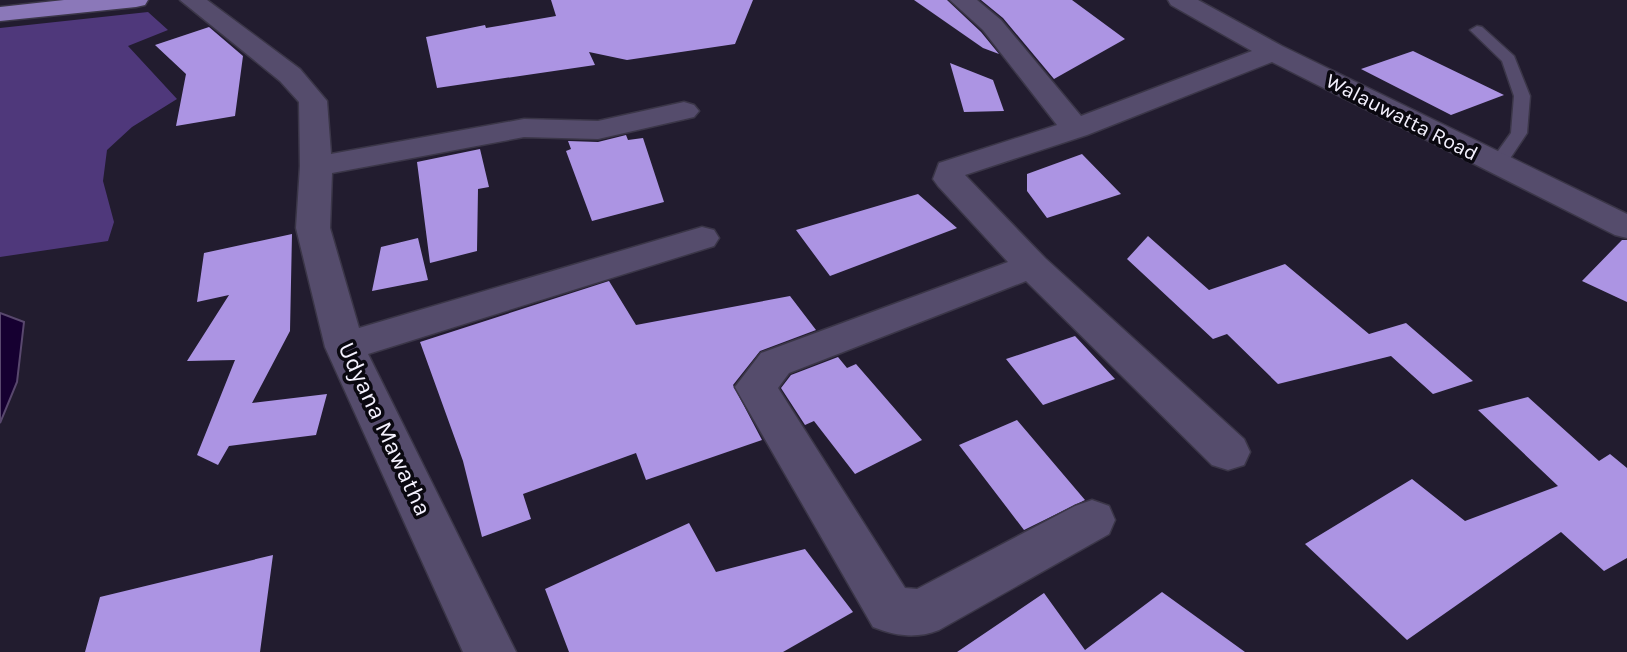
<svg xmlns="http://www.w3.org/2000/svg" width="1627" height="652" viewBox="0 0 1627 652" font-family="Karla,sans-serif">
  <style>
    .green { fill: #4f387b }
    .water { fill: #160031; stroke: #59486e; stroke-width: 2 }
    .building { fill: #ac94e3 }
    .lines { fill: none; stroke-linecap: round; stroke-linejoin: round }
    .service-casing { stroke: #3b3648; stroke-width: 3 }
    .minor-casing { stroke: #3b3648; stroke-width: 3 }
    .primary-casing { stroke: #3b3648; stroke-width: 3 }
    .service { fill: #554c6c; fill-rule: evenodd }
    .minor { fill: #554c6c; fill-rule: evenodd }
    .primary { fill: #8b78b9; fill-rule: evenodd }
    .labels { text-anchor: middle; stroke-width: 7; stroke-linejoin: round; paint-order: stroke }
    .far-street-label { font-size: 21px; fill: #f4f1fe; stroke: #0a0810 }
    .street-label { font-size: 24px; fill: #f4f1fe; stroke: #0a0810 }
  </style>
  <rect width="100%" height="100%" fill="#221c2f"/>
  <path class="green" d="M148,12l20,18 -40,16 49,53 -45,28 -25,23 -4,31 11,41 -6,19 -108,16v-229z"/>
  <path class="water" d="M0,313l24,9 -7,60 -17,41z"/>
  <path class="building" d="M551,0h202l-18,44 -108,16 -38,-8 6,13 -158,23 -11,-51 59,-12 1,3 70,-12z
    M914,0h33l34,32 18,22 -16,-6z
    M981,0h91l53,39 -71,40 -51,-61z
    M209,27l34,29 -8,60 -59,10 10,-52 -31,-29z
    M1413,51l91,44 -53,20 -90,-46z
    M950,63l43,17 11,31 -40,1z
    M626,135l2,5 15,-2 21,64 -72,19 -26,-70 5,-2 -3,-8 30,1z
    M480,149l9,38 -11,2 -1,62 -47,12 -13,-101z
    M1082,154l39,40 -74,24 -20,-27v-17z
    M918,194l39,34 -127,48 -34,-46z
    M292,234l-2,97 -38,72 75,-9 -11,41 -87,11 -11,19 -21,-10 38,-95 -48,1 42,-66 -32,7 7,-49z
    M1148,236l61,54 76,-26 84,70 37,-11 67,58 -40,13 -42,-38 -113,28 -51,-50 -14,5 -86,-80z
    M418,238l10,42 -56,11 9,-44z
    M1622,240h5v62l-45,-21z
    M609,281l27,44 154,-29 26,34 -56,21 -27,34 29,55 -116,40 -10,-27 -113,41 8,25 -49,18 -19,-76 -43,-119z
    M1075,336l40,43 -72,26 -37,-46z
    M838,357l9,11 9,-4 66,76 -67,34 -41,-53 -9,4 -24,-37 10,-13z
    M1528,397l71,64 11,-7 17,14v90l-23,13 -43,-39 -154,108 -102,-96 107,-65 53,42 93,-35 -80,-76z
    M1017,420l68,80 -61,30 -65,-85z
    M689,523l27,49 89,-23 48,63 -70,40h-214l-24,-63z
    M273,555l-13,97h-175l15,-55z
    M1162,592l83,60h-288l87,-59 41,57z"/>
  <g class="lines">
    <defs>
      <path id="service" d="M1477,26l5,1 32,29 16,40 -3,37 -24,36 -6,1 -9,-5 23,-32 3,-37 -12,-35 -32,-31z"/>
      <path id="minor" d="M180,0h27l93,69 27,32 4,53 193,-35 74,2 86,-19 10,3 5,6 -5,6 -96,22 -74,-2 -192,36 -2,55 29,100 343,-101 12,3 5,8 -5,8 -346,108 148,298h-53l-138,-305 -29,-119 4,-62 -1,-64 -19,-21z
        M950,0h27l24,20 80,96 171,-65 -81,-46 -3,-5h30l84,46 345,168v24l-12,-3 -343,-173 -185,73 -122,40 80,83 199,181 6,13 -6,13 -16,5 -16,-5 -186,-184 -237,92 -11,15 127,200 12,1 158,-83 17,-6 17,6 6,14 -6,14 -170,96c-23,9 -43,6 -66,-3l-138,-240 26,-34 247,-91 -70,-76 -5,-7 6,-16 118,-38 -74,-95z"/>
      <path id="primary" d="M64,0h84l-3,5 -9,2 -136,14v-14z"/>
    </defs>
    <use href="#service" class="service-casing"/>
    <use href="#minor" class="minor-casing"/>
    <use href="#primary" class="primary-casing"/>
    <use href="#service" class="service"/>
    <use href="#minor" class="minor"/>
    <use href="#primary" class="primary"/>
  </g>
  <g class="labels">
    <g class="far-street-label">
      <text transform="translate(1402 117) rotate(27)" y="7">Walauwatta Road</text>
    </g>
    <g class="street-label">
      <text transform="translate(385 429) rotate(65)" y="8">Udyana Mawatha</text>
    </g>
  </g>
</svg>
